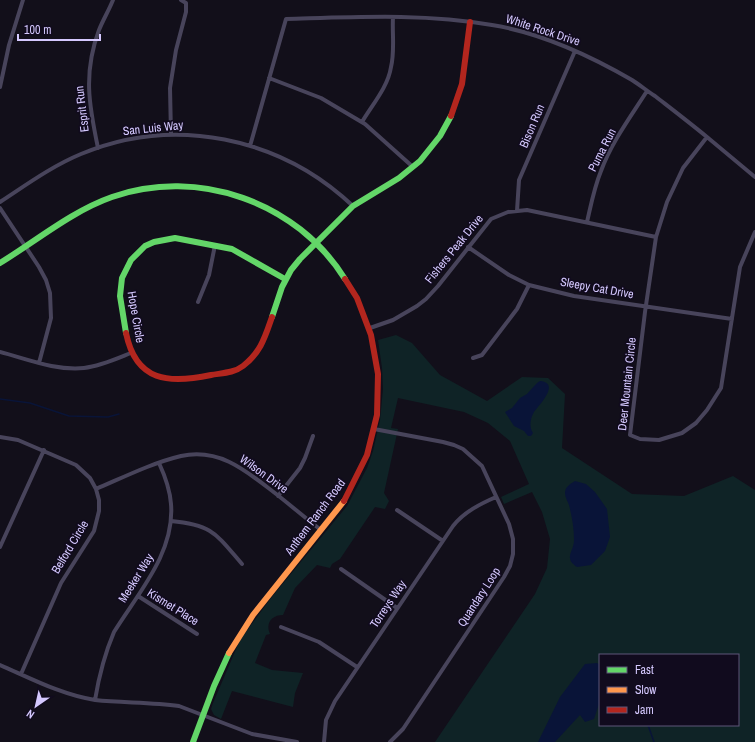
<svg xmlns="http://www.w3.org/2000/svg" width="755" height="742" viewBox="0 0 755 742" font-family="'Archivo Narrow',sans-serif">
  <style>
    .green { fill: #0f2326; fill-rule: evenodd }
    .water { fill: #091438 }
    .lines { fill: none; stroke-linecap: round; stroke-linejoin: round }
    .stream { stroke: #091438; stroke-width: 1.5 }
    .street { stroke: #48445b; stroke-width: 4 }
    .fast { stroke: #63d668; stroke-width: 6 }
    .slow { stroke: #ff974d; stroke-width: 6 }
    .jam { stroke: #b3261e; stroke-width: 6 }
    .labels { text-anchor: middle; stroke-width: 3.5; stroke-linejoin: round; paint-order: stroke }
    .street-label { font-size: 12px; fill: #d5c9ff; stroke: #110b1e }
  </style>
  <rect width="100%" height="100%" fill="#120f1a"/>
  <path class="green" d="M396,335l16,8 28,32 47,26 35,-24 26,1 17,16 -3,54 70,46 52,2 49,-20 22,14v252h-320l100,-148 12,-26 3,-29 -8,-27 -10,-20 -28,12 -3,-7 28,-13 -19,-43 -22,-18 -24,-11 -66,-14 -7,30 7,1 -14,64 5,8 -4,8 -10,-2 -35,52 -8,5 -2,4 -13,-3 -22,23 -12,27c-11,0 -18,8 -13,19l-4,1 -11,28 17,7 31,3 -8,20 -2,14 -61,-16 -11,28 -7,-4 -3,-6 2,-6 27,-63 31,-42 76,-92 20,-38 6,-17 7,-31 3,-31 -1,-21 -4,-28zM600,655h138v70h-138z"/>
  <path class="water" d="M540,381c21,2 -1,24 -6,31 -4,7 -5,15 -1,21l-2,3h-3l-4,-5 -10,-5 -9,-14 7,-4 8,-10 7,-4 10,-11z
    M575,481l11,3 9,8 12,17 3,28 -5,14 -14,14 -14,2c-14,-9 -3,-15 -3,-27 0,-12 -2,-23 -5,-35 -1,-3 -4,-8 -4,-12 0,-6 5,-9 10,-12z
    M597,663l3,2v36l-6,18 -9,3 -5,-7 -25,27h-17l22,-45 25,-33z"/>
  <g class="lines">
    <path class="stream" d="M0,399l30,4 39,13 39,1 11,-3
      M648,725l6,17"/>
    <path class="street" d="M269,78l52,20 44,26 48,43
      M0,87l9,-42 14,-45
      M362,122c10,-17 26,-35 29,-55 4,-16 1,-33 2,-50
      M171,135l-1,-47 6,-38 10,-38v-9l-5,-3
      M250,146l36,-127c69,-2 138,-6 206,6 50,8 97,30 140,55 8,5 15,11 23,16 18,14 35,27 52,41
      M98,148c-9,-43 -15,-75 1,-118 4,-10 10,-20 14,-30
      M755,177l-48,-40 -24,31 -16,34 -11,35 -11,75 -15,123 10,4 19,1 23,-7 14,-10 11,-13 14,-22 19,-121 15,-35
      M0,202c26,-17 52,-36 81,-48 93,-39 199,-17 272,52
      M0,208l39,59 7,13 4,13 1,25 -12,45
      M517,211l2,-31 56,-129
      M587,222c4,-17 7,-34 14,-51 10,-28 30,-55 46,-80
      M468,247l41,28 20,10 45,11 158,23
      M198,302l11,-27 6,-30
      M370,328l23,-8 24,-14 9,-7 12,-13 53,-67 17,-7 19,-2 129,27
      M0,352c27,7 56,19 84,16 17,-2 32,-9 47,-15
      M473,358l9,-3 35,-46 12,-24
      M374,429l69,13 11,3 9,4 19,17 27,58 4,15v15l-3,12 -6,11 -101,152 -13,13
      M0,437l18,3 58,25 14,13 6,11 3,11v11l-5,20 -33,52 -40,91
      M96,489c28,-12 56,-26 85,-33 37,-8 63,13 90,34 17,13 33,27 50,40
      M278,496l22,-28 5,-10 8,-22
      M397,510l46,31
      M171,521c42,4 45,13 71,43
      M0,547l44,-97
      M341,569l56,39
      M138,596l59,38
      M281,627l38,15 38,25
      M0,665c30,13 62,30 95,35 28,3 56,2 84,6l73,28 45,8
      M95,700c4,-24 10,-47 19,-68 24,-39 61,-79 57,-128 -1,-14 -6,-28 -12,-41
      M324,742l2,-22 9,-19 118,-175c11,-14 27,-22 43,-29"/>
    <path class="fast" d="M0,263c36,-22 72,-52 112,-66 86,-30 185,5 233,82
      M272,317l10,-30 9,-17 9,-11 53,-53 46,-28 21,-17 20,-25 11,-20
      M126,333l-6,-37 2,-18 9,-18 14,-14 9,-4 21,-4 57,11 53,30
      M193,742l21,-56 15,-33"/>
    <path class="slow" d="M229,653l24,-38 91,-114"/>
    <path class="jam" d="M451,116l11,-32 8,-62
      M126,333c10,49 43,51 85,42 11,-2 23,-2 32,-9 18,-14 22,-29 29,-49
      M344,501l23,-46 10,-40 1,-41 -7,-39 -14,-37 -12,-19"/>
  </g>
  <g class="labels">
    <g class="street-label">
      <text transform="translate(543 30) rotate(18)" y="4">White Rock Drive</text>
      <text transform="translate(82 109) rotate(-97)" y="4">Esprit Run</text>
      <text transform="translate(532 126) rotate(-67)" y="4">Bison Run</text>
      <text transform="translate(153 128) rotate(-6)" y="4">San Luis Way</text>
      <text transform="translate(602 150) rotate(-63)" y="4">Puma Run</text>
      <text transform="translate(454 249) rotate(-51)" y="4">Fishers Peak Drive</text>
      <text transform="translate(597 288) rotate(10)" y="4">Sleepy Cat Drive</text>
      <text transform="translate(136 317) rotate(80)" y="4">Hope Circle</text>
      <text transform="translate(627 384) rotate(-84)" y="4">Deer Mountain Circle</text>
      <text transform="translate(264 474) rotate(36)" y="4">Wilson Drive</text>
      <text transform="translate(315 517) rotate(-53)" y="4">Anthem Ranch Road</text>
      <text transform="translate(70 547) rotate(-59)" y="4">Belford Circle</text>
      <text transform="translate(136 578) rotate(-58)" y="4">Meeker Way</text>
      <text transform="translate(479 597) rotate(-57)" y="4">Quandary Loop</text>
      <text transform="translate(388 604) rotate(-56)" y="4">Torreys Way</text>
      <text transform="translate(173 607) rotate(32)" y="4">Kismet Place</text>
    </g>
  </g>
  <rect x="599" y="654" width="140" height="72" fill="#110b1e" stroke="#5f5778"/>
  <rect x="607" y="667" width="20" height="6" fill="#63d668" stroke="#5f5778"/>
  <text x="635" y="674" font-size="12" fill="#d5c9ff">Fast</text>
  <rect x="607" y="687" width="20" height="6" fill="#ff974d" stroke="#5f5778"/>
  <text x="635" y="694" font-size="12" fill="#d5c9ff">Slow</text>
  <rect x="607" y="707" width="20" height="6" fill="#b3261e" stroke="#5f5778"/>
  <text x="635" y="714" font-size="12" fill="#d5c9ff">Jam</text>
  <g transform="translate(36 706) rotate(214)" stroke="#110b1e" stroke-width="3" paint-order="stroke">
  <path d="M0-3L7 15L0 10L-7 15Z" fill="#d5c9ff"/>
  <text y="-6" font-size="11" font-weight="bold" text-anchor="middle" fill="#d5c9ff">N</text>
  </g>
  <path d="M18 34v6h82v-6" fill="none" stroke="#d5c9ff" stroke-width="2"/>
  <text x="24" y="34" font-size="12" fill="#d5c9ff" stroke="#110b1e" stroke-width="3" paint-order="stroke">100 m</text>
</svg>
